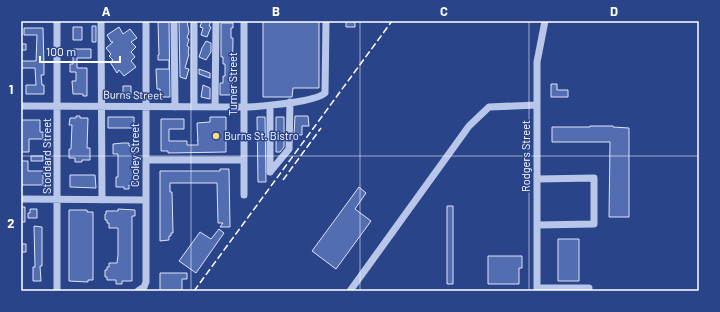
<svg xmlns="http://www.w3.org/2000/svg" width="720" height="312" viewBox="0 0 720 312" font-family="Barlow,sans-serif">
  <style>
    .building { fill: #536db1; stroke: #dce4f7 }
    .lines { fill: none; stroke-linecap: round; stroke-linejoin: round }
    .path { stroke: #b8c6e9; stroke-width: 1; stroke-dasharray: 2 3; stroke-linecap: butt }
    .minor { stroke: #b8c6e9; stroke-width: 7 }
    .rail { stroke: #fff; stroke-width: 1.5; stroke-dasharray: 7 3; stroke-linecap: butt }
    .grid { fill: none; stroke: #fff; stroke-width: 1; stroke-opacity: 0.55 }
    .poi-dot { fill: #efe180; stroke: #2a448a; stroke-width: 1.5 }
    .labels { text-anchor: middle; stroke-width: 3; stroke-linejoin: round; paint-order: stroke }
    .street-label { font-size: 11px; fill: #fff; stroke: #2a448a }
    .poi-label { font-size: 11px; fill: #fff; stroke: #2a448a; text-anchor: start }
    .neatline { fill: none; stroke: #fff; stroke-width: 1.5 }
    .grid-label { font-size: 13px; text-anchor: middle; font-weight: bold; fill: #fff }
  </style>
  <rect width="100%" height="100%" fill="#2a448a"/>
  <path class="building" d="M179,21h8l2,11 -2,6 2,1 -2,7 2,1 -1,6 1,1 -4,14 4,1 -3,10 -6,-2z
    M202,21h9l-2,5 2,1 -4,10 -6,-2 2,-7 -3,-1z
    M263,21h56v67h-26l-1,9h-29z
    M346,21h9v6h-9z
    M158,22h11l1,75h-10v-8h-3l-1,-20h13v-9h-11v-5h1z
    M221,23h12v5h-2v10h2l-1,57h-12v-12h3v-7h2v-12h-2v-7h-2z
    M92,26h4v16h-4z
    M73,27h9v13h-9z
    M119,27l4,7 7,-5 7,9 -6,4 5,5 -5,5 4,5 -4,4 5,6 -12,9 -5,-6 -2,3 -7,-11 3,-2 -4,-4 2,-2 -5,-6 7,-6h-2l-4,-7z
    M24,28h19l1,38v9h-3l1,10h2v9h-18v-9h10l-1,-17h-14v-7h15l1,-26h-13z
    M206,41l5,2v9l-5,8 -7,-3 3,-9z
    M21,44h5v6h-5z
    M73,49h18v9h-14v10h10v28h-4v-2h-10l-1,-13h4v-9h-6v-8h3z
    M199,69l11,4v5l-11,-4z
    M551,84h6v6h11v7h-17z
    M203,85l7,3v11l-9,-2z
    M123,86h8v9h-8z
    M76,116h4v2h8l-1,30h3v12h-8v2h-7v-4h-6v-9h2l1,-24h-3l1,-7h6z
    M295,116h13l1,10h-7v9h-8z
    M108,117h26v11h-26z
    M210,117h16v35l-58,1v-2h-7v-32h23v10h-15v12h18v4h11l-1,-22 13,-1z
    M257,117h8l1,65h-8z
    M276,117h8v30l-4,5h-4z
    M21,120h19v12h3v7h-14v13h-8z
    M590,126h23v1l16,1v89h-20l1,-75h-58v-15h38z
    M123,143h6v3h6v8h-1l1,31h-6v4h-5v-2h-8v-10h2v-23h-5v-10z
    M31,156h12v5h-12z
    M21,161h7v10h15v14h-22z
    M220,169h9l1,58h-10l3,-4h-5l-1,-40h-47v9h2l1,41h-2v3h-2v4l-9,1v-70h60z
    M70,175h25l1,13 -26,-1z
    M359,187l7,6 -11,16 16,12 -35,48 -24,-18z
    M447,206h6v78h-6z
    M21,207h4v15h-4z
    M30,209h7v9h-9v-5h2z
    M118,209l17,1v6h-3v65h-10v3h-6v-4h-9v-3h-2v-7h2v-3h2v-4h8l1,-8v-27h-9v-5h-2v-3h-2v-6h1v-3h12z
    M69,210h18v2h6v68h-5v2l-19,-1z
    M34,226l8,1v39h-2l1,15h-8v-14h2z
    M219,229l5,4 -28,40 -17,-12 21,-29 11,7z
    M558,239h21v42h-21z
    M21,244h5v8h-5z
    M488,256h34v12h-3v16h-31z
    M160,273h27v6h-5v11l-22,1z"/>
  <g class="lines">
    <path class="path" d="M197,140v1"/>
    <path class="minor" d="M57,21v270
      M101,21l1,179
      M174,21l1,86
      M194,21v86
      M21,106l228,1c15,-1 66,-5 76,-14l1,-72
      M215,107l1,-86
      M147,160h97
      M270,172l19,-23 1,-47
      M270,172v-66
      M537,179l57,-1v46l-57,1
      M244,195v-174
      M21,199l125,1
      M537,288h52
      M138,291l6,-4 2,-5v-261
      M350,291l119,-165 20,-19 48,-2
      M537,291v-229l8,-41"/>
    <path class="rail" d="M283,180l38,-52
      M194,291l198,-270"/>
  </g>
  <path class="grid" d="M191,21v270M360,21v270M529,21v270M21,156h678"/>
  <circle class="poi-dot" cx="216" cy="136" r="4"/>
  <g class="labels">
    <g class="street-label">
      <text transform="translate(233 84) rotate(-90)" y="4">Turner Street</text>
      <text transform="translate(133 95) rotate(1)" y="4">Burns Street</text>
      <text transform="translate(135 155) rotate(-90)" y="4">Cooley Street</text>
      <text transform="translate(47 156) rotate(-90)" y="4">Stoddard Street</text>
      <text transform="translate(526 156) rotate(-90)" y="4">Rodgers Street</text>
    </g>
    <g class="poi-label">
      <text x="224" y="140">Burns St. Bistro</text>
    </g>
  </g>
  <rect width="720" height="312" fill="none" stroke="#2a448a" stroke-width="44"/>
  <path d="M40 56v6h80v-6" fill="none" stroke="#ffffff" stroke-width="2"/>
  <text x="46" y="56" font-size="12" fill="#ffffff" stroke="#2a448a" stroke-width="3" paint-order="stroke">100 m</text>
  <rect x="22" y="22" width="676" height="268" class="neatline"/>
  <g class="grid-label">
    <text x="106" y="16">A</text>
    <text x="276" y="16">B</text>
    <text x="444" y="16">C</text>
    <text x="614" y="16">D</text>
    <text x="11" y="94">1</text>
    <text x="11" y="228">2</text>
  </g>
</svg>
